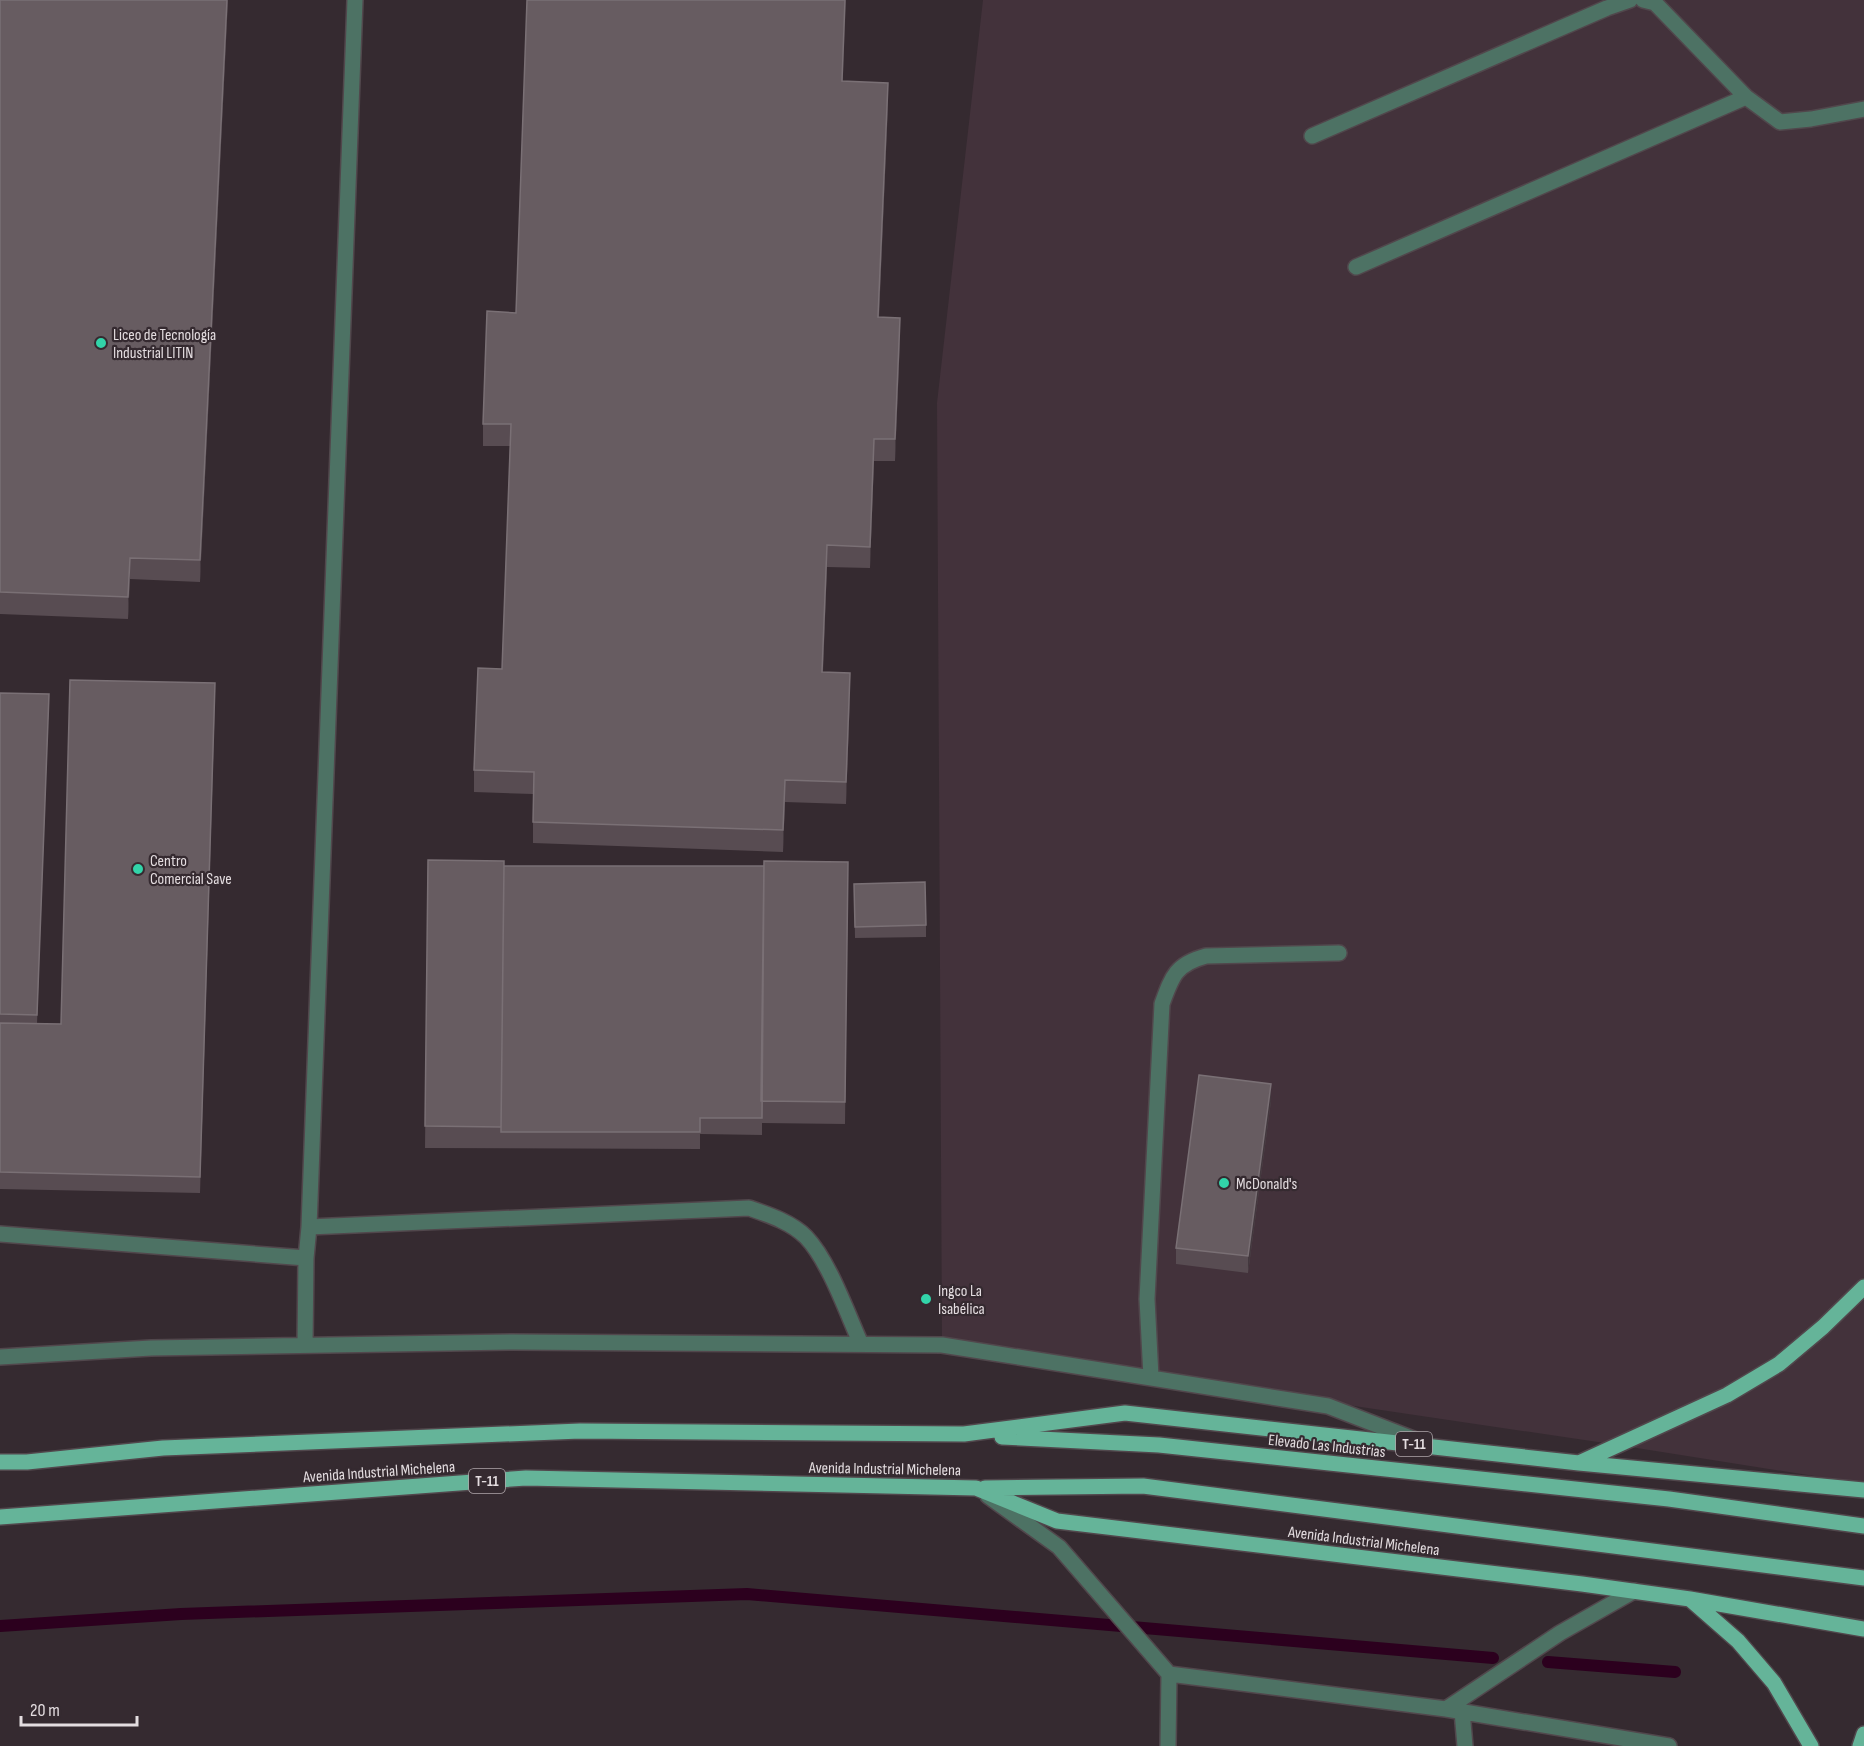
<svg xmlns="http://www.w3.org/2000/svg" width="1864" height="1746" viewBox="0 0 1864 1746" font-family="'Sofia Sans Condensed',sans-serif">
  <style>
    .built { fill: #43323b }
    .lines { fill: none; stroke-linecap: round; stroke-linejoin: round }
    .stream { stroke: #2c001e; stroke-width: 12 }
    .minor-casing { stroke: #51474c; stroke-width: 18 }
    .major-casing { stroke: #51474c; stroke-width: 18 }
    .minor { stroke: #4d7264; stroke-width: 15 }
    .major { stroke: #65b499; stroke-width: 15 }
    .wall { fill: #584c52 }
    .shaded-wall { fill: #43383e }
    .building { fill: #675c61; stroke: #7a7075; stroke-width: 1.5 }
    .poi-dot { fill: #32d4a9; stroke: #352a30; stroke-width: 2 }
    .labels { text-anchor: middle; stroke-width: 4.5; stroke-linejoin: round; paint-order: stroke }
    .shield { fill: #352a30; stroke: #b0a7ab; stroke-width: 1.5 }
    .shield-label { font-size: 15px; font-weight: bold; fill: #e4dde0 }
    .poi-label { font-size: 16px; fill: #e4dde0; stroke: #352a30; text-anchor: start }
    .street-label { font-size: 16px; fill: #e4dde0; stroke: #352a30 }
  </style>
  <rect width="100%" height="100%" fill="#352a30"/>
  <path class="built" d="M983,0h881v1484l-246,-39 -676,-100 -5,-942z"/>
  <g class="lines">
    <path class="stream" d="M0,1626l181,-12 566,-20 746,64
      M1548,1662l127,10"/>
    <defs>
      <path id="minor" d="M1643,0l12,3 91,94 34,25 31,-3 53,-10
        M1312,136l295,-128 23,-8
        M1356,267l390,-170
        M309,1227l440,-19c20,7 42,14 57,29 23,24 41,76 55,107
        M0,1234l306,24
        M305,1345l1,-87 3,-31 46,-1227
        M0,1357l151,-9 362,-6 429,3 386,61 98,38
        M1151,1377l-4,-78 15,-295c10,-28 14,-40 44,-48l133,-3
        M988,1496l71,51 110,127 277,35 223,37
        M1446,1709l114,-76 74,-42
        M1462,1711l3,35
        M1168,1746l1,-72"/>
      <path id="major" d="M1002,1437l157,8 510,54 195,27
        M0,1462h27l136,-14 417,-17 384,3 161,-21 454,50 285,27
        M1581,1462l146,-67 52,-31 44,-37 41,-40
        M985,1488l158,-2 721,92
        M0,1517l526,-39 450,10 81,33 525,63 108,15 174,30
        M1690,1599l48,42 36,42 37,63
        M1860,1746l4,-12"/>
    </defs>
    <use href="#minor" class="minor-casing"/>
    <use href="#major" class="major-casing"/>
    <use href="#minor" class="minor"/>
    <use href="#major" class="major"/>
  </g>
  <path class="wall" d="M0,0h228l-28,582 -70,-3 -2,40 -128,-5z
    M843,81l45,24 -9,212 21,23 -5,121h-21l-4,107 -43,-1 -4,105 27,23 -4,109 -61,-2 -2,50 -250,-9v-49l-59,-2v-22l28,-101 8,-223h-27v-22l33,-111z
    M0,693l49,1 -12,330h24l154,-325 -15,494 -200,-4z
    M428,860l76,6h260l84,-4 -3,262 -83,-1v12l-62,-1v15l-275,-1z
    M854,884l72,41v12l-71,1z
    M1271,1101l-23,172 -72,-9v-16z"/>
  <path class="shaded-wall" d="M227,0h1l-28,582v-22z
    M845,0h1l-4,103v-22z
    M888,83v22l-10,234v-22z
    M900,318v22l-5,121v-22z
    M874,439v22l-4,107v-21z
    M827,545v22l-5,127v-22z
    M130,558v21l-2,40v-22z
    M850,673v22l-4,109v-22z
    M215,683v16l-15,494v-16z
    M785,780v22l-2,50v-22z
    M1271,1084v17l-23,172v-17z"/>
  <path class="building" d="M0,0h227l-27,560 -70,-2 -2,39 -128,-5z
    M527,0h318l-3,81 46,2 -10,234 22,1 -5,121h-21l-4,108 -43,-2 -5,127 28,1 -4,109 -61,-2 -2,50 -250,-8 1,-50 -60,-2 4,-102 24,1 9,-245h-28l4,-113 29,2z
    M70,680l145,3 -15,494 -200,-5v-149l61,1z
    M0,693l49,1 -12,321 -37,-1z
    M428,860l76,1 -3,266 -76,-1z
    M764,861l84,1 -3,240 -84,-1z
    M504,866h260l-2,252h-62v14h-199z
    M925,882l1,43 -71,2 -1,-43z
    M1199,1075l72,9 -23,172 -72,-8z"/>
  <g class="poi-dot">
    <circle cx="101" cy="343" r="6"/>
    <circle cx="138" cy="869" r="6"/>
    <circle cx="1224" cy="1183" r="6"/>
    <circle cx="926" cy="1299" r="6"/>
  </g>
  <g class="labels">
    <g class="shield">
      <rect x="1396" y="1432" width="36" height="24" rx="4.5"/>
      <rect x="469" y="1469" width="36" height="24" rx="4.5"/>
    </g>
    <g class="shield-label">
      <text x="1414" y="1449">T-11</text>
      <text x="487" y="1486">T-11</text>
    </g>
    <g class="poi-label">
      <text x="113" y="340">Liceo de Tecnología<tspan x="113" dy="18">Industrial LITIN</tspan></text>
      <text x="150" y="866">Centro<tspan x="150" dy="18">Comercial Save</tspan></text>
      <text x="1236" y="1189">McDonald's</text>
      <text x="938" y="1296">Ingco La<tspan x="938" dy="18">Isabélica</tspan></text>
    </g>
    <g class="street-label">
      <text transform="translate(1327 1445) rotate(6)" y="6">Elevado Las Industrias</text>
      <text transform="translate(885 1468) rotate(1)" y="6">Avenida Industrial Michelena</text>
      <text transform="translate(379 1471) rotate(-4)" y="6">Avenida Industrial Michelena</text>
      <text transform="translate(1364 1540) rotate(7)" y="6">Avenida Industrial Michelena</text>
    </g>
  </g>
  <path d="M21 1716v9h116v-9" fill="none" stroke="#e4dde0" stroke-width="3"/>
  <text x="30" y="1716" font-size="18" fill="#e4dde0" stroke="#352a30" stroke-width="4.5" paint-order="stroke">20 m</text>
</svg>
